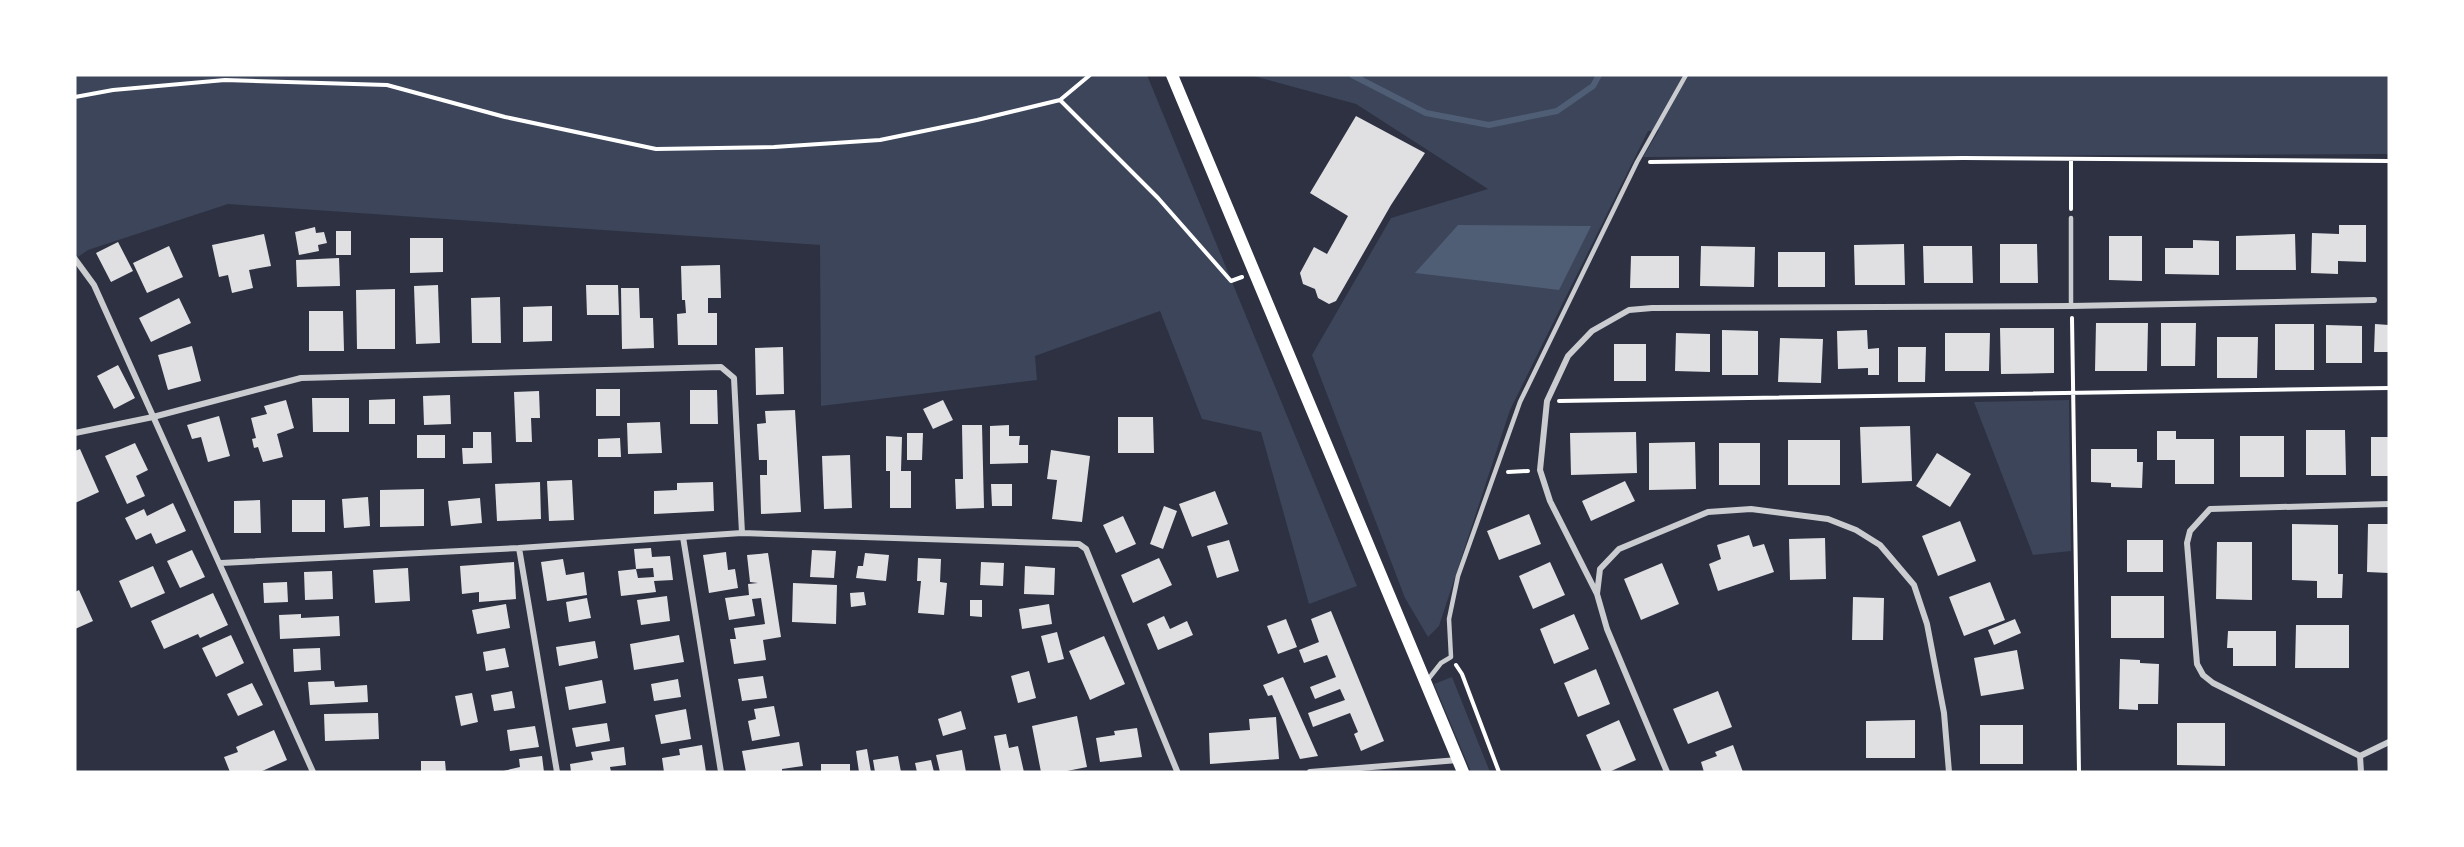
<svg xmlns="http://www.w3.org/2000/svg" width="2464" height="847" viewBox="0 0 2464 847" font-family="Literata,serif">
  <style>
    .green { fill: #3c4559 }
    .water { fill: #4f5d75 }
    .lines { fill: none; stroke-linecap: round; stroke-linejoin: round }
    .stream { stroke: #4f5d75; stroke-width: 6 }
    .building { fill: #e0e0e3 }
    .path { stroke: #fff; stroke-width: 4 }
    .service { stroke: #caccd0; stroke-width: 4.5 }
    .minor { stroke: #caccd0; stroke-width: 6 }
    .secondary { stroke: #fff; stroke-width: 12 }
  </style>
  <rect width="100%" height="100%" fill="#2d3142"/>
  <path class="green" d="M75,75h1072l210,511 -48,18 -48,-172 -59,-13 -42,-108 -125,45 2,24 -216,26 -1,-161 -592,-41 -140,46 -13,9z
    M1250,75h1139v79l-746,3 16,-27 -11,1 -138,279 -71,216 -11,11 -23,-39 -93,-243 79,-137 97,-29 -132,-85z
    M2069,400l2,151 -38,4 -59,-153z
    M1452,677l38,95h-19l-37,-88z"/>
  <path class="water" d="M1458,225l133,1 -32,64 -144,-17z"/>
  <g class="lines">
    <path class="stream" d="M1352,75l74,38 63,12 68,-14 36,-25 6,-11"/>
  </g>
  <path class="building" d="M1356,116l69,37 -34,52 -55,96 -7,3 -11,-6 -3,-9 -12,-5 -3,-11 14,-26 13,7 21,-38 -38,-23z
    M2339,225h27v37l-28,-1v13l-27,-1 1,-40 27,1z
    M315,227l1,6 8,-1 3,11 -9,2 1,6 -20,4 -4,-23z
    M336,231h15v24h-15z
    M264,234l7,32 -22,4 4,18 -21,5 -4,-18 -9,2 -7,-32z
    M2295,234l1,36h-60v-34z
    M2109,236h33v45l-33,-1z
    M410,238h33v34l-33,1z
    M2193,240l26,1v34l-54,-1v-26h28z
    M118,242l15,29 -22,11 -15,-29z
    M1904,244l1,41h-50l-1,-40z
    M2000,244h37l1,39h-38z
    M169,246l14,31 -36,16 -14,-30z
    M1701,246l54,1 -1,40 -54,-1z
    M1923,246h49l1,37h-49z
    M1778,252h47v35h-47z
    M1631,256h48v32h-49z
    M339,258l1,28 -43,1 -1,-27z
    M720,265l1,33h-13v15h9v32h-39l-1,-31 9,-1 -1,-13h-3l-1,-34z
    M438,285l2,58 -24,1 -2,-58z
    M586,285h32l1,30h-32z
    M621,288h18l1,30h13l1,30 -32,1z
    M395,289v60h-38l-1,-59z
    M500,297l1,46h-29l-1,-45z
    M179,298l12,25 -40,19 -12,-24z
    M552,306v35l-29,1v-35z
    M309,311h34l1,40h-35z
    M2096,323h52l-1,48h-52z
    M2161,323h35l-1,43h-34z
    M2275,324h39v46h-39z
    M2375,324l14,1v27h-15z
    M2326,325l36,1v37h-36z
    M2000,328h54v45l-53,1z
    M1722,330l36,1v44h-36z
    M1867,330l1,19 11,-1v27h-11v-7l-30,1 -1,-38z
    M1676,333l34,1v38l-35,-1z
    M1945,333h45l-1,38h-44z
    M2217,337h41l-1,41h-40z
    M1780,338l43,1 -2,44 -43,-1z
    M1614,344h32v37h-32z
    M192,346l9,35 -33,9 -10,-35z
    M783,347l1,47 -28,1 -1,-47z
    M1898,347h28l-1,35h-27z
    M118,365l17,33 -21,11 -17,-33z
    M596,389h24v27h-24z
    M690,390h27l1,34h-28z
    M539,391l1,27h-9l1,24h-16l-2,-50z
    M450,395l1,29 -27,1 -1,-29z
    M312,398h37v34h-36z
    M395,399v25h-26v-24z
    M286,400l8,28 -17,6 6,23 -20,5 -5,-15 -4,1 -2,-9 4,-1 -5,-20 16,-4 -3,-8z
    M943,400l10,20 -20,9 -10,-20z
    M795,410l6,102 -40,2 -1,-39h7v-15h-8l-2,-36 9,-1 -1,-12z
    M219,416l11,40 -22,6 -7,-25 -9,2 -5,-14z
    M1118,417h35l1,36h-36z
    M660,422l2,31 -34,1 -1,-31z
    M962,425h20l2,83 -28,1 -1,-30h8z
    M1009,425v11h11l-1,9h9v18l-38,1v-38z
    M1910,426l2,55 -50,2 -2,-56z
    M2306,430h39l1,45h-40z
    M2157,431h19v8h38v45h-39v-24h-18z
    M473,432h18l1,31 -29,1 -1,-16h11z
    M1636,432l1,41 -66,2 -1,-42z
    M907,433h16l-1,27h-15z
    M417,435h28v23h-28z
    M886,436l16,1 -1,34h10v37h-21v-37h-4z
    M2240,436h44v41h-44z
    M2371,437h18v39h-18z
    M620,438l1,19h-23v-18z
    M1788,440h52v45h-52z
    M1695,442l1,47 -47,1v-47z
    M135,443l13,27 -12,6 9,20 -18,8 -22,-48z
    M1719,443h41v42h-41z
    M80,449l19,43 -24,11v-52z
    M2091,449h46v13h6l-1,26 -31,-1v-4l-20,-1z
    M1051,450l39,6 -8,66 -30,-3 5,-39 -10,-1z
    M1937,453l34,21 -21,33 -34,-21z
    M850,455l2,53 -28,1 -2,-53z
    M572,480l2,40 -25,1 -2,-40z
    M1625,481l10,20 -44,20 -9,-20z
    M540,482l1,37 -44,2 -2,-37z
    M713,482l1,29 -60,3v-23l23,-1v-7z
    M991,484h21v22h-20z
    M424,489v37l-44,1v-37z
    M1215,491l13,33 -36,13 -13,-33z
    M368,497l2,29 -26,2 -2,-29z
    M480,498l2,25 -31,3 -3,-25z
    M260,500l1,33h-27v-32z
    M292,500h33v32h-33z
    M173,503l13,28 -30,13 -5,-11 -15,7 -11,-22 19,-9 3,7z
    M1164,506l13,5 -14,38 -13,-5z
    M1529,514l12,30 -42,16 -12,-29z
    M1123,516l13,28 -20,9 -13,-28z
    M1960,521l16,40 -38,15 -16,-40z
    M2292,524l46,1v49h5l-1,24h-25v-17l-25,-1z
    M2368,524h21v49l-22,-1z
    M1749,535l4,12 11,-3 10,28 -56,19 -9,-27 12,-5 -4,-14z
    M1825,538l1,41 -36,1 -1,-41z
    M1229,540l10,31 -22,7 -10,-32z
    M2127,540h36v32h-36z
    M2217,542h35v58l-36,-1z
    M651,548l1,9 18,-1 3,24 -19,1 2,11 -35,4 -3,-25 18,-2 2,9 16,-1 -1,-9 -17,1 -2,-20z
    M192,550l13,27 -25,11 -13,-27z
    M812,550l24,1 -2,27 -24,-1z
    M726,552l2,18 7,-1 3,19 -29,5 -6,-38z
    M768,553l13,84 -18,3 3,20 -32,4 -4,-25h6l-2,-11 31,-4 -4,-26 -9,1 3,17 -26,4 -4,-22 24,-3 -1,-11 10,-1 -8,-1 -3,-27z
    M865,553l24,2 -3,26 -30,-3 2,-12h5z
    M918,558l23,1 -1,23 7,1 -3,32 -26,-2 3,-32h-4z
    M1159,558l13,27 -39,18 -12,-28z
    M563,559l3,16 18,-3 3,23 -40,6 -6,-39z
    M514,562l2,37 -37,3v-10l-17,2 -2,-28z
    M981,562l23,1 -1,23 -23,-1z
    M1550,562l15,33 -32,14 -14,-33z
    M1662,563l17,41 -38,16 -17,-41z
    M153,566l12,27 -34,15 -12,-27z
    M1025,566l30,2 -1,27 -30,-1z
    M408,568l2,33 -35,2 -2,-33z
    M332,571l1,28 -28,1 -1,-28z
    M287,582l1,20 -24,1 -1,-20z
    M1990,582l15,38 -41,16 -15,-39z
    M793,583l44,2 -1,39 -44,-2z
    M79,590l14,31 -18,8v-37z
    M864,592l2,13 -15,2 -1,-14z
    M213,593l15,32 -28,13 -2,-4 -34,15 -13,-28z
    M667,596l3,25 -29,4 -4,-25z
    M2111,596h53v42h-53z
    M1853,597l31,1 -1,42h-31z
    M587,598l4,20 -22,4 -3,-20z
    M970,600h12v17l-12,-1z
    M506,604l4,24 -33,6 -5,-24z
    M1049,604l3,20 -30,5 -3,-20z
    M1331,611l53,130 -23,10 -7,-17 4,-2 -8,-19 -37,14 -5,-14 37,-13 -5,-11 -25,10 -5,-12 26,-10 -9,-22 -23,8 -5,-13 20,-8 -8,-23z
    M301,614v4l38,-2 1,20 -60,3 -1,-24z
    M1574,614l15,35 -35,15 -14,-35z
    M1164,616l6,13 17,-8 6,14 -35,15 -11,-26z
    M1286,619l11,28 -19,7 -11,-28z
    M2015,619l6,14 -27,12 -6,-15z
    M2296,625h53v43h-54z
    M2228,631h48v35h-43v-18h-6z
    M1057,632l7,27 -16,4 -7,-27z
    M231,635l13,28 -28,14 -14,-29z
    M679,635l5,27 -50,8 -4,-26z
    M1104,636l21,48 -35,16 -21,-49z
    M595,641l3,17 -39,8 -3,-19z
    M320,648l1,22 -27,2 -1,-23z
    M505,648l4,19 -23,4 -3,-19z
    M2017,650l7,39 -43,7 -7,-38z
    M2120,659l20,1v3l19,1 -1,40h-20v6l-19,-1z
    M1596,669l14,35 -32,13 -14,-34z
    M1029,671l7,27 -18,5 -7,-27z
    M763,676l4,22 -25,3 -4,-22z
    M1283,677l11,25 24,54 -18,3 -28,-64 -4,1 -5,-11z
    M678,679l3,18 -27,4 -3,-17z
    M602,680l4,23 -37,7 -4,-23z
    M334,681l1,6 32,-2 1,17 -58,3 -2,-23z
    M252,683l11,22 -25,11 -11,-22z
    M512,691l3,17 -21,3 -3,-16z
    M1718,691l14,36 -44,17 -15,-35z
    M472,693l6,29 -17,4 -6,-30z
    M774,706l6,30 -28,5 -4,-20 8,-2 -2,-10z
    M686,709l5,30 -30,5 -6,-29z
    M961,711l5,18 -23,7 -5,-17z
    M378,713l1,26 -54,2 -1,-27z
    M1077,716l10,51 -25,5h-21l-9,-46z
    M1276,717l3,42 -69,5 -1,-31 41,-3 -1,-11z
    M1619,720l17,40 -27,12h-7l-16,-37z
    M1915,720v38h-49v-37z
    M607,723l3,18 -34,6 -4,-19z
    M2177,723h48v43l-48,-1z
    M1980,725h43v39h-43z
    M535,726l4,21 -29,4 -3,-21z
    M1137,728l5,29 -42,5 -4,-24 19,-3 -1,-4z
    M274,730l13,30 -27,12h-30l-6,-15 14,-5 -2,-5z
    M1006,734l3,14 9,-2 6,26h-23l-7,-36z
    M799,742l4,24 -21,3v3h-36l-4,-21z
    M702,745l4,27h-42l-2,-14 18,-3 -1,-6z
    M1733,745l10,27h-39l-3,-10 16,-6 -2,-4z
    M624,747l2,18 -16,2 1,5h-40l-1,-8 23,-4 -2,-8z
    M867,749l4,23h-12l-3,-21z
    M962,750l4,22h-26l-4,-17z
    M542,756l2,16h-45l21,-5 -1,-8z
    M898,756l3,16h-26l-2,-12z
    M931,760l3,12h-17l-2,-9z
    M421,761h24l1,11h-25z
    M821,764h29v8h-29z"/>
  <g class="lines">
    <path class="path" d="M75,97l38,-7 112,-10 162,5 118,32 151,32 118,-2 106,-7 97,-20 83,-20 30,-25
      M1060,100l98,98 73,83 11,-4
      M2071,160v49
      M1650,162l313,-4 426,3
      M2072,318l7,454
      M1559,401l830,-13
      M1508,472l20,-1
      M1456,665l6,9 37,98"/>
    <path class="service" d="M2071,218v88
      M1426,682l15,-19 10,-6 -2,-38 9,-43 62,-174 117,-240 49,-87"/>
    <path class="minor" d="M75,259l19,26 219,487
      M75,433l78,-16 148,-39 420,-11 13,11 8,155
      M683,537l38,235
      M519,548l38,224
      M221,563l298,-15 223,-15 337,11 7,5 91,222
      M1597,594l3,-25 19,-20 89,-37 43,-3 77,10 28,11 24,15 34,40 13,39 17,89 5,59
      M2360,756l-147,-73 -10,-8 -6,-11 -10,-121 3,-12 20,-22 179,-5
      M2360,756l29,-14
      M2360,756l1,16
      M1310,772l148,-12
      M1667,772l-60,-143 -10,-35 -47,-93 -10,-31 7,-69 21,-45 24,-25 37,-21 23,-2 419,-2 303,-6"/>
    <path class="secondary" d="M1172,75l291,697"/>
  </g>
  <rect width="2464" height="847" fill="none" stroke="#ffffff" stroke-width="153"/>
</svg>
